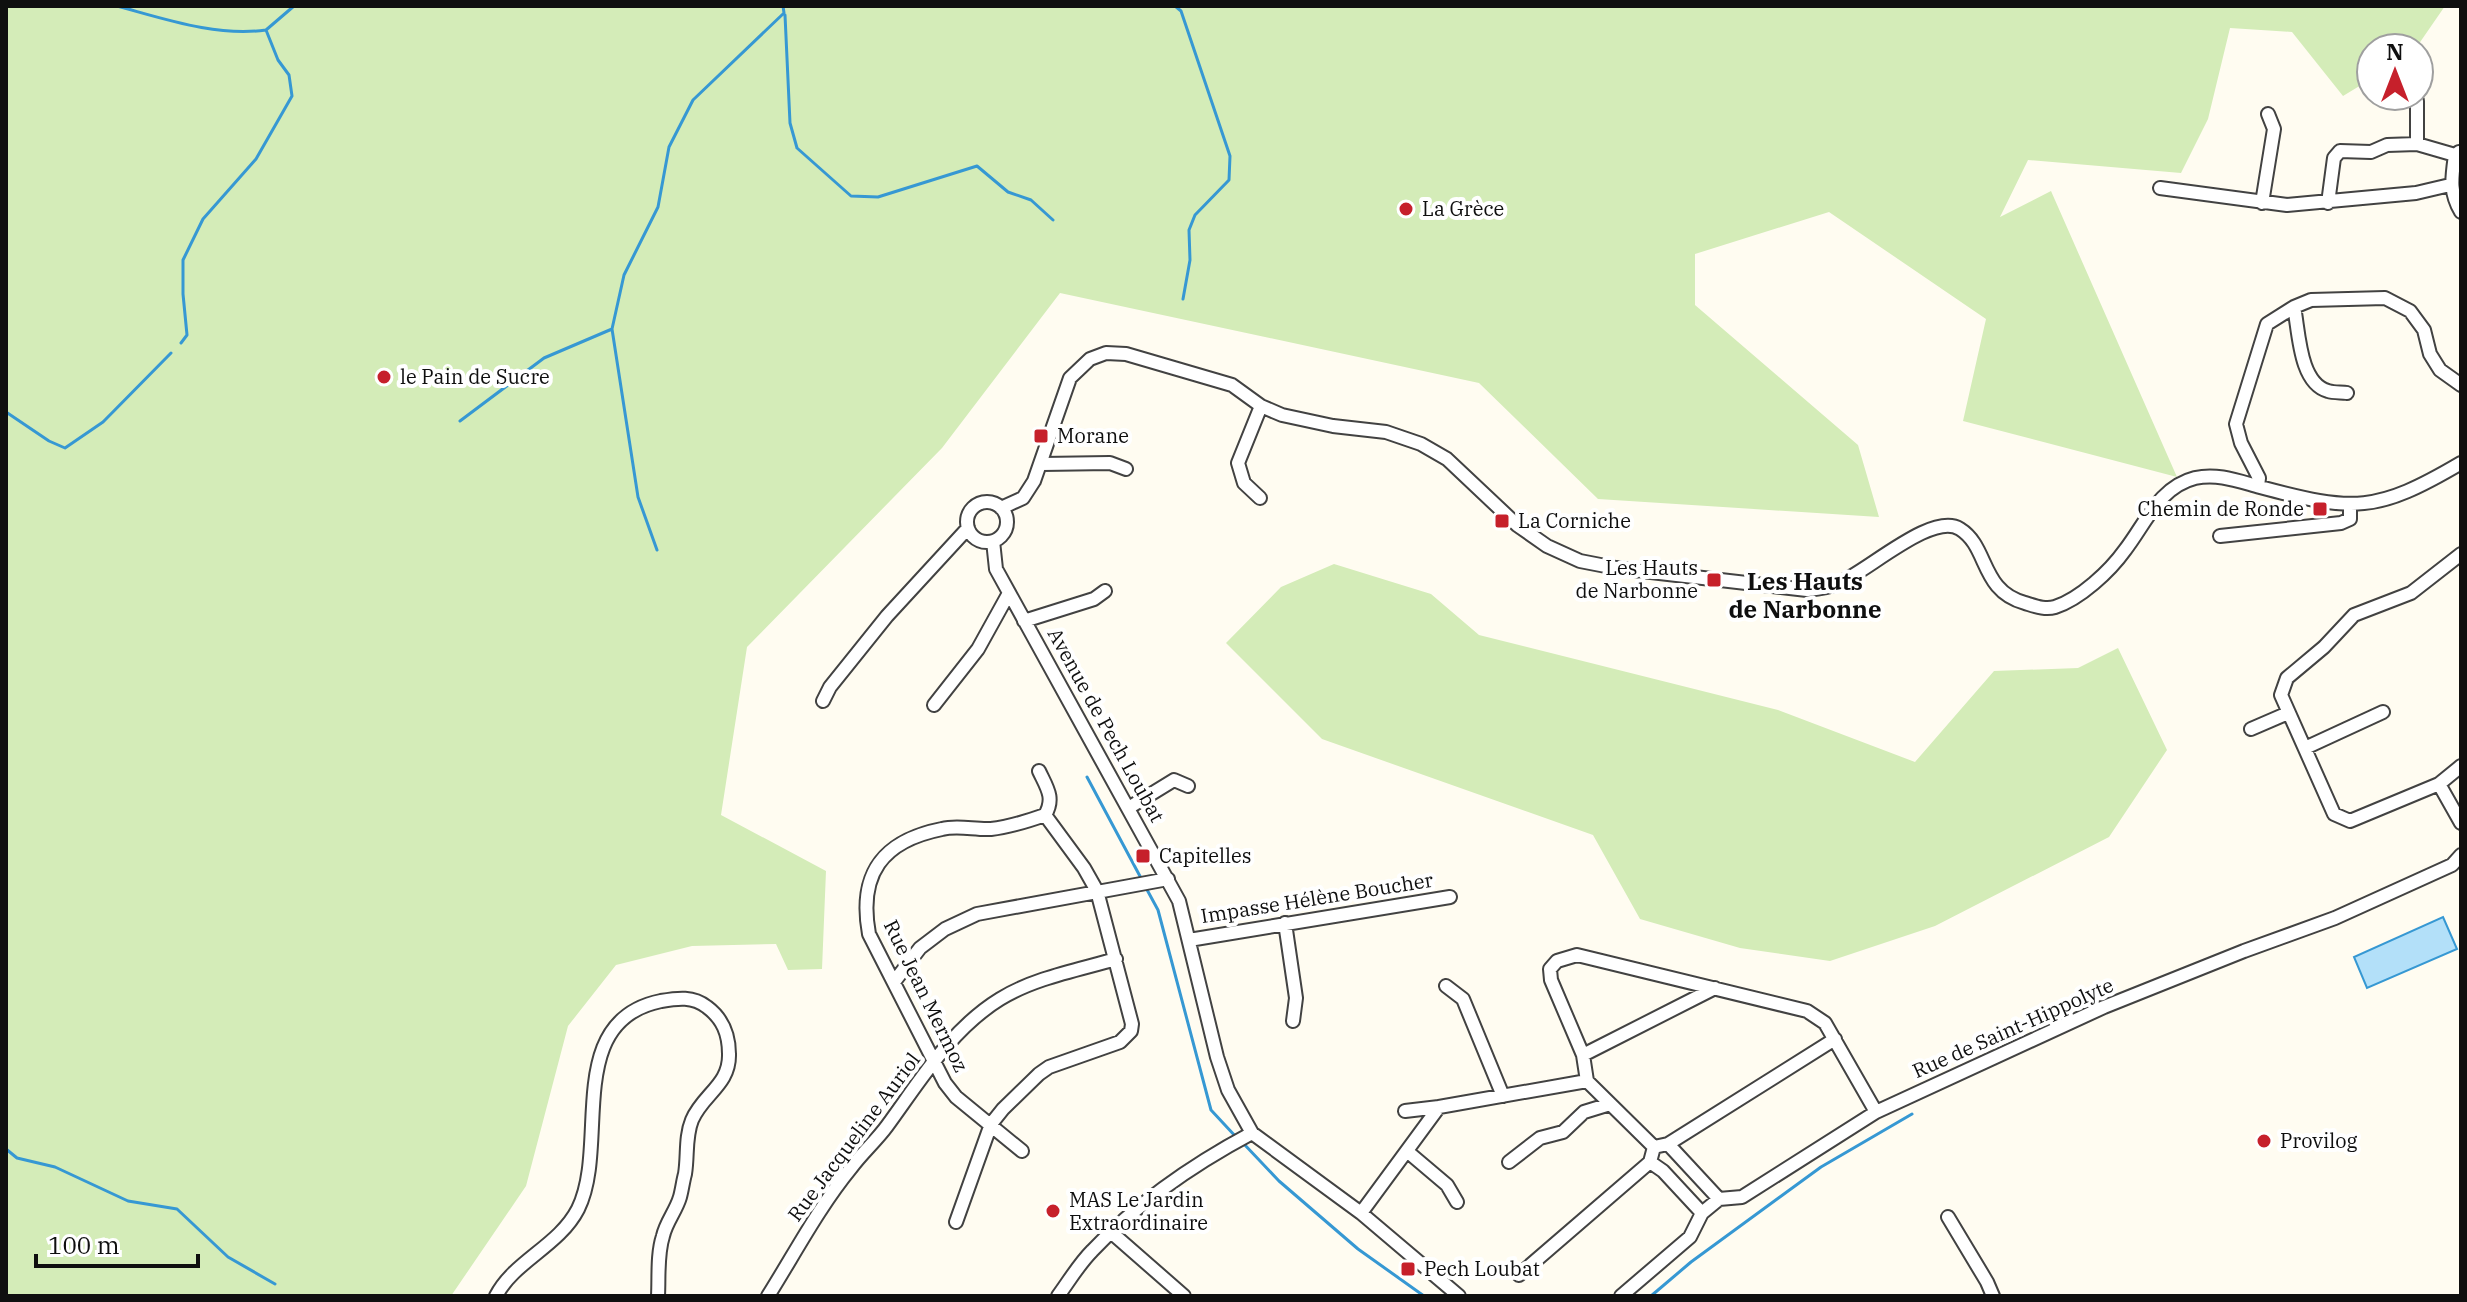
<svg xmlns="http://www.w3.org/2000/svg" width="2467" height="1302" viewBox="0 0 2467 1302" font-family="'IBM Plex Serif',serif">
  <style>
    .green { fill: #d4ecb8 }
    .water { fill: #b3e0f9; stroke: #3698d3; stroke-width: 2 }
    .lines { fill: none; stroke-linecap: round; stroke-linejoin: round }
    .stream { stroke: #3698d3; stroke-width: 3 }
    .minor-casing { stroke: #424242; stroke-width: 16 }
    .minor { stroke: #fff; stroke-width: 12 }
    .poi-dot { fill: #c6202b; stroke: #fff; stroke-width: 3 }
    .labels { text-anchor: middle; stroke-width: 8; stroke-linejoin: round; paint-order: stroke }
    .poi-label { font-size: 20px; fill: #0f0f0f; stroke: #fff; text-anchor: start }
    .street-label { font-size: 20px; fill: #0f0f0f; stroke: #fff }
    .quarter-label { font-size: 24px; font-weight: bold; fill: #0f0f0f; stroke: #fff }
  </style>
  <rect width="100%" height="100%" fill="#fffcf1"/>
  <path class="green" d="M6,6h2439l-29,42h-45v31l-28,17 -51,-64 -62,-4 -22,91 -27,54 -153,-13 -28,57 51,-26 126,286 -214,-56 23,-102 -157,-107 -134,42v51l163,140 21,72 -281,-18 -119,-116 -419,-90 -118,155 -195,199 -26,168 105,56 -4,98 -34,1 -12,-26 -84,2 -76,19 -48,61 -42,160 -75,110h-445z
    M1334,564l97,30 48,41 299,75 137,52 79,-91 84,-3 40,-20 49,102 -58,87 -174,89 -105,35 -90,-13 -100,-29 -47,-84 -271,-96 -96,-96 55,-56z"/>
  <path class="water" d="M2443,917l14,32 -90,39 -13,-31z"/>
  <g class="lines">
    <path class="stream" d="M117,6c48,13 100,31 149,24
      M1175,6l6,5 49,145 -1,24 -34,35 -6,15 1,30 -7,39
      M785,15l5,108 7,25 54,48 27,1 99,-31 31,26 23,8 22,20
      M266,30l28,-24
      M181,343l6,-8 -4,-41v-34l20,-41 53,-60 36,-63 -3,-21 -11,-15 -12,-30
      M6,412l43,29 16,7 38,-26 68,-69
      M460,421l84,-63 68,-29
      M657,550l-19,-53 -26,-168 12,-54 34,-68 11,-60 24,-47 91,-87 -1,-7
      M1087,777l55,103
      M1145,886l13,24 53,200 26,28
      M1243,1143l36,38 79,68 66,47
      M6,1149l11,9 38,9 73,34 49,8 51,48 47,27
      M1651,1296l40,-34 130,-95 91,-53"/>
    <defs>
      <path id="minor" d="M2417,144v-43
        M2459,152l-4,3c-3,22 -6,37 6,57
        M2160,188l127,17 129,-12 34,-8
        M2262,203l12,-74 -6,-15
        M2328,203l6,-45 6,-7 31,1 16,-7 30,-1 38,11
        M2294,307c5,24 5,76 34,84 6,2 14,1 19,2
        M1042,464l68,-1 16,6
        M2258,486l1,-8 -18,-35 -5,-19 31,-100 27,-17 17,-7 74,-2 25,13 14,19 6,24 10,16 21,15
        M1260,498l-16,-15 -6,-20 23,-57
        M967 522a20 20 0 1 1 40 0a20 20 0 1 1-40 0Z
        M1001,508l22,-10 11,-17 36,-103 20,-19 16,-6 20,1 106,31 29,21 21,9 51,11 53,6 35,12 26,15 70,66 30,21 33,15 36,7 191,22c10,-1 21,-2 30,-6 29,-11 95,-73 123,-55 29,18 20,62 65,74 10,3 20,7 30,4 25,-8 55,-36 70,-57 21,-27 34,-63 70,-72 23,-5 43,3 65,9 94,25 116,26 201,-24
        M2220,536l121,-13 9,-4v-14
        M993,541l3,28 183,332 38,156 11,33 24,43 109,80 98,83
        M2461,554l-50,39 -57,22 -30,32 -37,31 -6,17 53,119 16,7 89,-37 22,39
        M1024,621l70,-22 11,-8
        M823,701l7,-14 57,-71 81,-88
        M934,705l44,-56 31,-56
        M2251,729l37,-16
        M2305,748l78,-36
        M2439,784l22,-18
        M1130,807l44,-27 14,6
        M1285,923l11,75 -3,23
        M1189,940l261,-43
        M894,982l26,-34 25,-19 32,-15 191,-35
        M1446,986l17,13 40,97
        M1583,1055l132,-67
        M1587,1081l-4,-26 -32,-75 -1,-11 7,-8 20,-6 230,56 18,12 51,89
        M1587,1081l67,66
        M1405,1111l34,-4
        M1668,1144l167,-105
        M1022,1151l-66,-54 -11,-14 -76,-149c-11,-60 13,-93 73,-105 16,-4 33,1 49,0 19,-2 37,-8 54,-14 10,-17 2,-27 -6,-44
        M1408,1152l39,33 10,17
        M1509,1162l31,-24 23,-6 21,-20 26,-8
        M1361,1213l78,-106 148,-26
        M1702,1213l-39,-42 -13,-9 4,-15 14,-3 51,55
        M1948,1217l39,65 6,14
        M956,1222l35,-98 12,-15 36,-35 10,-7 71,-25 11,-11 1,-7 -35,-133 -13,-23 -39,-53
        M1112,1233l72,63
        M1519,1275l131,-113
        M496,1296c18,-35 63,-50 82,-87 32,-64 -16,-188 83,-208 17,-3 32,-5 46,6 16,12 22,27 22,47 1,31 -26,40 -37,66 -7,17 -4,36 -7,54 -2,7 -3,16 -5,23 -4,14 -14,25 -17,39 -6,18 -4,41 -5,60
        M768,1296c27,-43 51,-89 83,-128 11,-15 25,-27 36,-42 33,-45 64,-97 113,-127 34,-21 78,-29 116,-40
        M1058,1296c11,-15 21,-32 34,-45 46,-49 100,-86 160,-118
        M1621,1296l69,-59 12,-24 17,-14 23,-2 134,-85 228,-105 140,-56 91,-33 117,-53 9,-10"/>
    </defs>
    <use href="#minor" class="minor-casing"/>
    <use href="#minor" class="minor"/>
  </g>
  <g class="poi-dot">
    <circle cx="1406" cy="209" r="8"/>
    <circle cx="384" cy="377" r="8"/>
    <rect x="1033" y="428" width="16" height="16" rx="4"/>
    <rect x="2312" y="501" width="16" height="16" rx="4"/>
    <rect x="1494" y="513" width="16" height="16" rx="4"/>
    <rect x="1706" y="572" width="16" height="16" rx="4"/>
    <rect x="1135" y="848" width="16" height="16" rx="4"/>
    <circle cx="2264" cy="1141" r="8"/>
    <circle cx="1053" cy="1211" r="8"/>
    <rect x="1400" y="1261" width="16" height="16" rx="4"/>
  </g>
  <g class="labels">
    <g class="poi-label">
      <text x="1422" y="216">La Grèce</text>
      <text x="400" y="384">le Pain de Sucre</text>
      <text x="1057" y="443">Morane</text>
      <text x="2304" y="516" text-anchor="end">Chemin de Ronde</text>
      <text x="1518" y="528">La Corniche</text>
      <text x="1698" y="575" text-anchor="end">Les Hauts<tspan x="1698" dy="23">de Narbonne</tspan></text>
      <text x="1159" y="863">Capitelles</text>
      <text x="2280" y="1148">Provilog</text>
      <text x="1069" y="1207">MAS Le Jardin<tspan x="1069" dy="23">Extraordinaire</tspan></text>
      <text x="1424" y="1276">Pech Loubat</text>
    </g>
    <g class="street-label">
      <text transform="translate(1106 725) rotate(61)" y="7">Avenue de Pech Loubat</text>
      <text transform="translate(1317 898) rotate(-9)" y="7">Impasse Hélène Boucher</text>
      <text transform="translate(926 996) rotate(64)" y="7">Rue Jean Mermoz</text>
      <text transform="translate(2013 1028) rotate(-24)" y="7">Rue de Saint-Hippolyte</text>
      <text transform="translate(854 1137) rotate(-53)" y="7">Rue Jacqueline Auriol</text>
    </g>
    <g class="quarter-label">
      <text x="1805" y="590">Les Hauts<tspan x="1805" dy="28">de Narbonne</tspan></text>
    </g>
  </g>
  <rect width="2467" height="1302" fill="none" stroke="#0f0f0f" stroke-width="16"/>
  <g transform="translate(2395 72)"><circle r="38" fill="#ffffff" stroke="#9f9f9f" stroke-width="2"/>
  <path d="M0-6L14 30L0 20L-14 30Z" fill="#c6202b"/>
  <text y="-12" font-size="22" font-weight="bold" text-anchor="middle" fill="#0f0f0f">N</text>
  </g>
  <path d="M36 1254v12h162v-12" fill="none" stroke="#0f0f0f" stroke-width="4"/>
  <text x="48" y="1254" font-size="24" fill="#0f0f0f" stroke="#ffffff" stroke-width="6" paint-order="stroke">100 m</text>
</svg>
